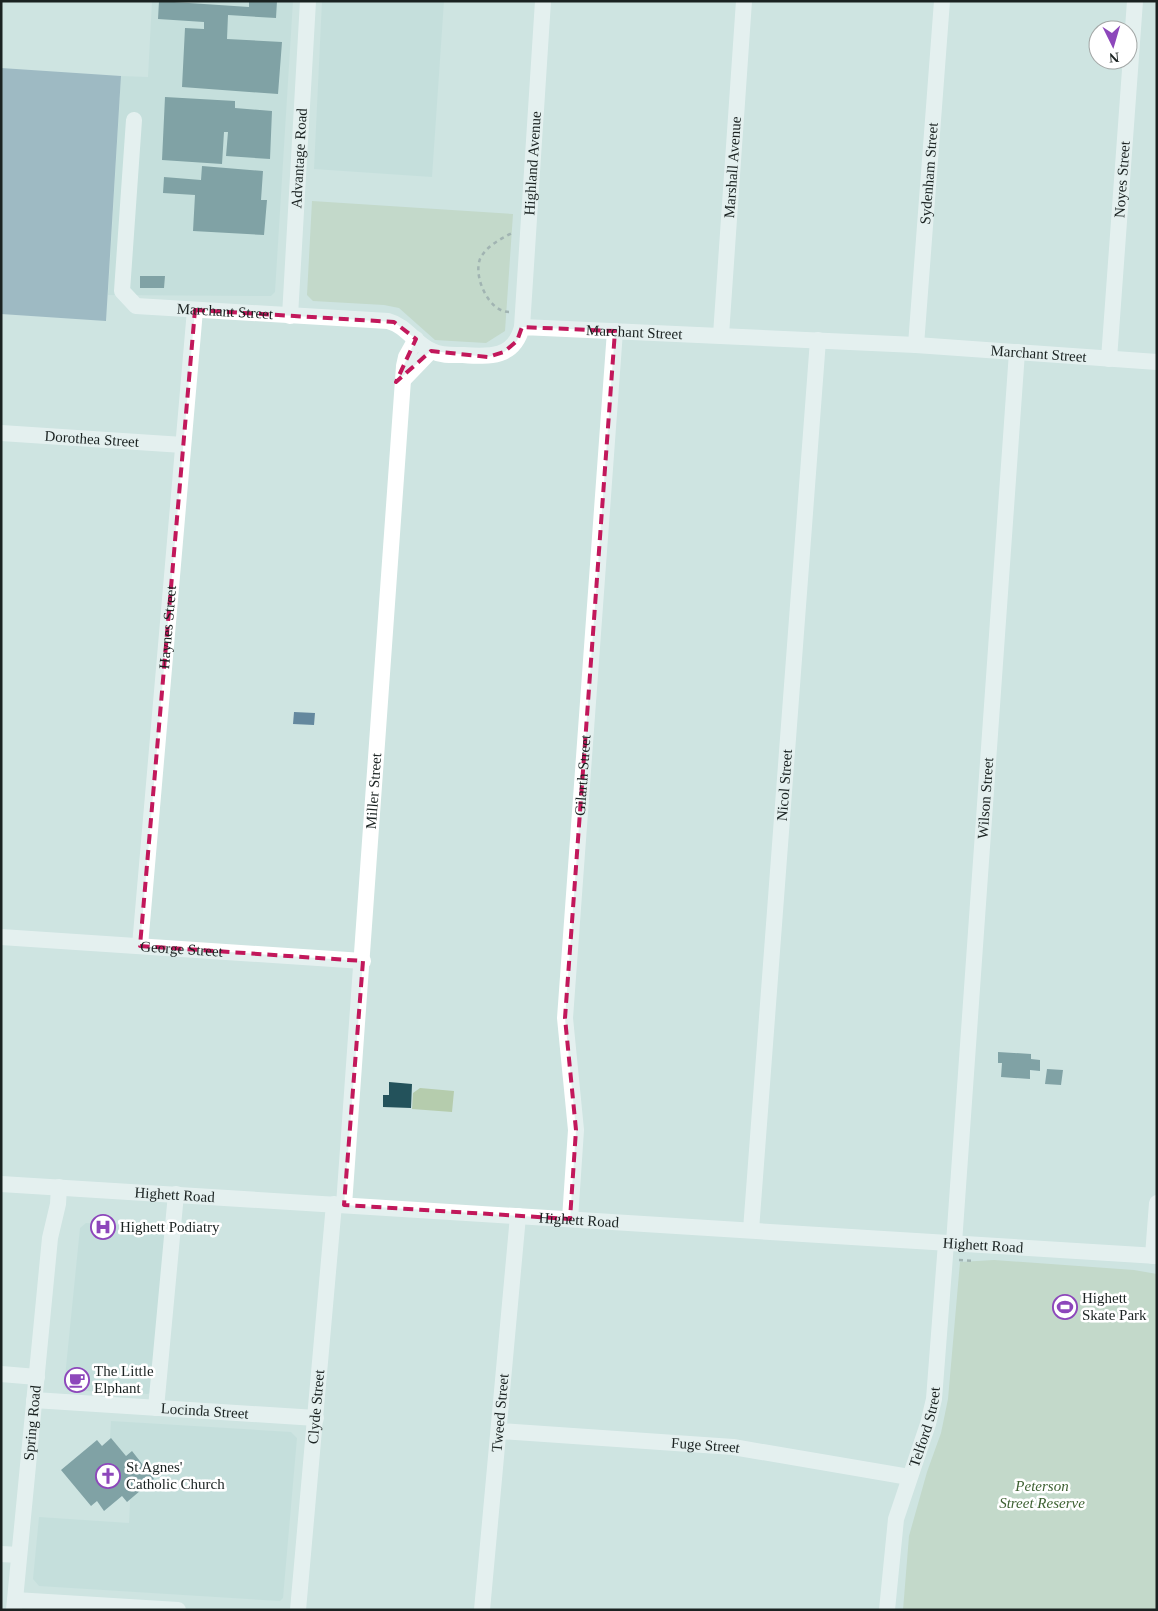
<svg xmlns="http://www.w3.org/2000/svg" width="1158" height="1611" viewBox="0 0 1158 1611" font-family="Georgia,serif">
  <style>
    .built { fill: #badad5 }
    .green { fill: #b5ccad }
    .water { fill: #64889e }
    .building { fill: #23525b }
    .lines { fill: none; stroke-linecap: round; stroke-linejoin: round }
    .path { stroke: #6b7a78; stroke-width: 2.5; stroke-dasharray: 4 4; stroke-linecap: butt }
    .minor { stroke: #fff; stroke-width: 16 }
    .marked { fill: none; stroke: #c2185b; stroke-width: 4; stroke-dasharray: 10 6; stroke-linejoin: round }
    .labels { text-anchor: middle; stroke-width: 5; stroke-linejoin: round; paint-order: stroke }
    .street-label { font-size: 15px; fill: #1a2221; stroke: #fff }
    .poi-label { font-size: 15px; fill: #1a2221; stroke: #fff; text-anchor: start }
    .park-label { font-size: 15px; font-style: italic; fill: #3d6031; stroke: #fff }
  </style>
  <rect width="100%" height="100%" fill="#cee4e1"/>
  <path class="built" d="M152,1h141l-18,291 -4,4 -163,-1 13,-219 27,1z
    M322,1h122l-12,176 -118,-8z
    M86,1223l81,5 -14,163 -5,3 -81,-4 -3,-3 16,-159z
    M111,1421l180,11 6,6 -14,160 -3,3 -241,-15 -6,-7 6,-62 90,6 3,-60 -22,-25z"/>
  <path class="green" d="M312,201l201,13 -8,117 -19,12 -51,-3 -36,-32 -15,-3 -71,-4 -6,-6z
    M420,1088l34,3 -2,21 -40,-3 1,-16z
    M994,1260l140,10 23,4v336h-254l6,-74 18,-64 14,-39 7,-34 12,-137z"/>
  <path class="water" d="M1,68l120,8 -15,245 -105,-7z
    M294,712l21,1 -1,12 -21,-1z"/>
  <path class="building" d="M159,1l90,6v-6h28l-1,17 -48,-3 -1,24 55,3 -4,52 -96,-7 3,-59 19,1v-7l-46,-3z
    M165,97l70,4v7l37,3 -2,48 -44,-3 2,-24h-4l-2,32 -60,-4z
    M202,166l61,5 -2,29h6l-3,35 -71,-4 2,-36 -32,-2 1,-16 37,3z
    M140,276h25l-1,12h-24z
    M998,1052l33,2v5l9,1v11l-10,-1v9l-29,-2 1,-14h-4z
    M1047,1069l16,1 -2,15 -16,-1z
    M389,1082l23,2 -1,24 -28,-1v-12h6z
    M111,1438l15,18 6,-5 22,28 -27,23 -5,-6 -18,15 -7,-10 -6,5 -30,-36 36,-30 5,6z"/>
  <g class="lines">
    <path class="path" d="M509,312c-20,0 -36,-35 -29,-53 6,-13 22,-21 34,-27
      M959,1260l15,1"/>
    <g class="minor">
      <path id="s1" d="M134,120l-12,171 14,15 252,15c19,5 27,23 44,30 10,5 21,4 31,4 27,2 51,3 59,-28l394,18 241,17"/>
      <path id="s2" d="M290,316l18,-315"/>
      <path id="s3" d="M522,327l21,-326"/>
      <path id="s4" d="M721,335l23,-334"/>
      <path id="s5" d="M916,345l26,-344"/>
      <path id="s6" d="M1109,359l26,-358"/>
      <path d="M405,378l26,-27"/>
      <path id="s7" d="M1,433l182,12"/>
      <path id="s8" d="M1,937l362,24"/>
      <path id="s9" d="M140,946l55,-636"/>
      <path id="s10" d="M1,1184l1156,72"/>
      <path id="s11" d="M344,1205l60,-839 2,-9 10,-18"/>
      <path id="s12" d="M570,1219l6,-89 -11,-112 50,-687"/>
      <path id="s13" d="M751,1230l67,-890"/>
      <path id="s14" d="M954,1243l63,-891"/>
      <path d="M1153,1256l4,-53"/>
      <path d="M1,1374l36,3"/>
      <path id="s15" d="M34,1400l282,18"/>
      <path d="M156,1408l20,-214"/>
      <path id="s16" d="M500,1431l233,16 176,30"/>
      <path d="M1,1554l18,1"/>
      <path d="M15,1600l163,10"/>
      <path id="s17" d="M14,1610l36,-372 8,-34 1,-17"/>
      <path id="s18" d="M298,1610l36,-406"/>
      <path id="s19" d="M482,1610l36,-394"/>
      <path id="s20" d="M887,1610l9,-91 32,-95 6,-25 12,-156"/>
    </g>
  </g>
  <path d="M0 0H1158V1611H0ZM195,310l199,12 22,17 -20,43 35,-31 57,6 16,-5 13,-11 5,-14 93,4 -50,687 11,112 -6,89 -226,-14 19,-244 -223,-15z" fill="#cee4e1" fill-opacity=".55" fill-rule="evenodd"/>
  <path class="marked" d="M195,310l199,12 22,17 -20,43 35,-31 57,6 16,-5 13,-11 5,-14 93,4 -50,687 11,112 -6,89 -226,-14 19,-244 -223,-15z"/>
  <defs>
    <symbol id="hospital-ring" viewBox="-11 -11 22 22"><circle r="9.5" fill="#fff" stroke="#8d47bb" stroke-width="1.5"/><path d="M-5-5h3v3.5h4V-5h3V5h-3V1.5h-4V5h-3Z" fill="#8d47bb"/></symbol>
    <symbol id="stadium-ring" viewBox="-11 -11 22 22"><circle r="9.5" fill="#fff" stroke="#8d47bb" stroke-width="1.5"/><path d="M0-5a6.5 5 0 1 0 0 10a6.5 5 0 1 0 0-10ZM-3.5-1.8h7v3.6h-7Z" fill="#8d47bb"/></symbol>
    <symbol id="cafe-ring" viewBox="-11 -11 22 22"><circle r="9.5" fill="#fff" stroke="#8d47bb" stroke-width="1.5"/><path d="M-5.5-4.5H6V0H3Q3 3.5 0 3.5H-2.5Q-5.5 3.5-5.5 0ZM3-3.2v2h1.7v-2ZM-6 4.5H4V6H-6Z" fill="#8d47bb"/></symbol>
    <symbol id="church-ring" viewBox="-11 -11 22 22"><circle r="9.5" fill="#fff" stroke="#8d47bb" stroke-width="1.5"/><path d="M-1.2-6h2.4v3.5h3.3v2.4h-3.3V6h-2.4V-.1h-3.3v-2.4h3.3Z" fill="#8d47bb"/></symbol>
  </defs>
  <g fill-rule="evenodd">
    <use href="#hospital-ring" x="89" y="1213" width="28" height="28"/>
    <use href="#stadium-ring" x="1051" y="1293" width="28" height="28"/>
    <use href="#cafe-ring" x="63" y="1366" width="28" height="28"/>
    <use href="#church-ring" x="94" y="1462" width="28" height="28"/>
  </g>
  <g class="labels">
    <g class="street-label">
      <text dy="5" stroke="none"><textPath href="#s2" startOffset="158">Advantage Road</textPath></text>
      <text dy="5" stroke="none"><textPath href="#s3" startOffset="164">Highland Avenue</textPath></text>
      <text dy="5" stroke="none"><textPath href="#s4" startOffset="168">Marshall Avenue</textPath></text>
      <text dy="5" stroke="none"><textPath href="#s5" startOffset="172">Sydenham Street</textPath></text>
      <text dy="5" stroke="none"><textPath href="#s6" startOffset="180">Noyes Street</textPath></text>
      <text dy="5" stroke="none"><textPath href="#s1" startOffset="281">Marchant Street</textPath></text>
      <text dy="5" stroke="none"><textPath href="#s1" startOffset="715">Marchant Street</textPath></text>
      <text dy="5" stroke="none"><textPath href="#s1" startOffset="1120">Marchant Street</textPath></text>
      <text dy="5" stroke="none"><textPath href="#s7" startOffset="91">Dorothea Street</textPath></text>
      <text dy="5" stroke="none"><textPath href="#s9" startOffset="320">Haynes Street</textPath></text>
      <text dy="5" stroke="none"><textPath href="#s12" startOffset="445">Gilarth Street</textPath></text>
      <text dy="5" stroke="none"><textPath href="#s13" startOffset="446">Nicol Street</textPath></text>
      <text dy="5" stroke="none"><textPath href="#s11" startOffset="415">Miller Street</textPath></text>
      <text dy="5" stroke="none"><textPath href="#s14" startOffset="446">Wilson Street</textPath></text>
      <text dy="5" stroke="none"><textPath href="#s8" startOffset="181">George Street</textPath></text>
      <text dy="5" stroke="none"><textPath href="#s10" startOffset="174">Highett Road</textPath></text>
      <text dy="5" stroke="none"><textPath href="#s10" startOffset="579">Highett Road</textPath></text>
      <text dy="5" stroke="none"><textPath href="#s10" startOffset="984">Highett Road</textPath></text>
      <text dy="5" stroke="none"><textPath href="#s18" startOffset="204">Clyde Street</textPath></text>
      <text dy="5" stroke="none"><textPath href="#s15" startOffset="171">Locinda Street</textPath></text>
      <text dy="5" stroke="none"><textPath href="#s19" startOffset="198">Tweed Street</textPath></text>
      <text dy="5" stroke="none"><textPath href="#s17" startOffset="188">Spring Road</textPath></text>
      <text dy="5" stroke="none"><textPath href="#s20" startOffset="188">Telford Street</textPath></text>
      <text dy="5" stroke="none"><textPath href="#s16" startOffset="206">Fuge Street</textPath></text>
    </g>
    <g class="poi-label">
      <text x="120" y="1232">Highett Podiatry</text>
      <text x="1082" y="1303">Highett<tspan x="1082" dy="17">Skate Park</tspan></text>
      <text x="94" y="1376">The Little<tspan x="94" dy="17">Elphant</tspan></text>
      <text x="126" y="1472">St Agnes'<tspan x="126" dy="17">Catholic Church</tspan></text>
    </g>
    <g class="park-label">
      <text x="1042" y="1491">Peterson<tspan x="1042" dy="17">Street Reserve</tspan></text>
    </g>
  </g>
  <rect width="1158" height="1611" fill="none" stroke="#1a2221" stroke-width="5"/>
  <g transform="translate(1113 45) rotate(175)"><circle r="24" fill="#ffffff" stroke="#a3a7a6"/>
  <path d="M0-4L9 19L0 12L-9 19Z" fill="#8d47bb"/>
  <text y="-8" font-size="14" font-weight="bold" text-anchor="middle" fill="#1a2221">N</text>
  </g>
</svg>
